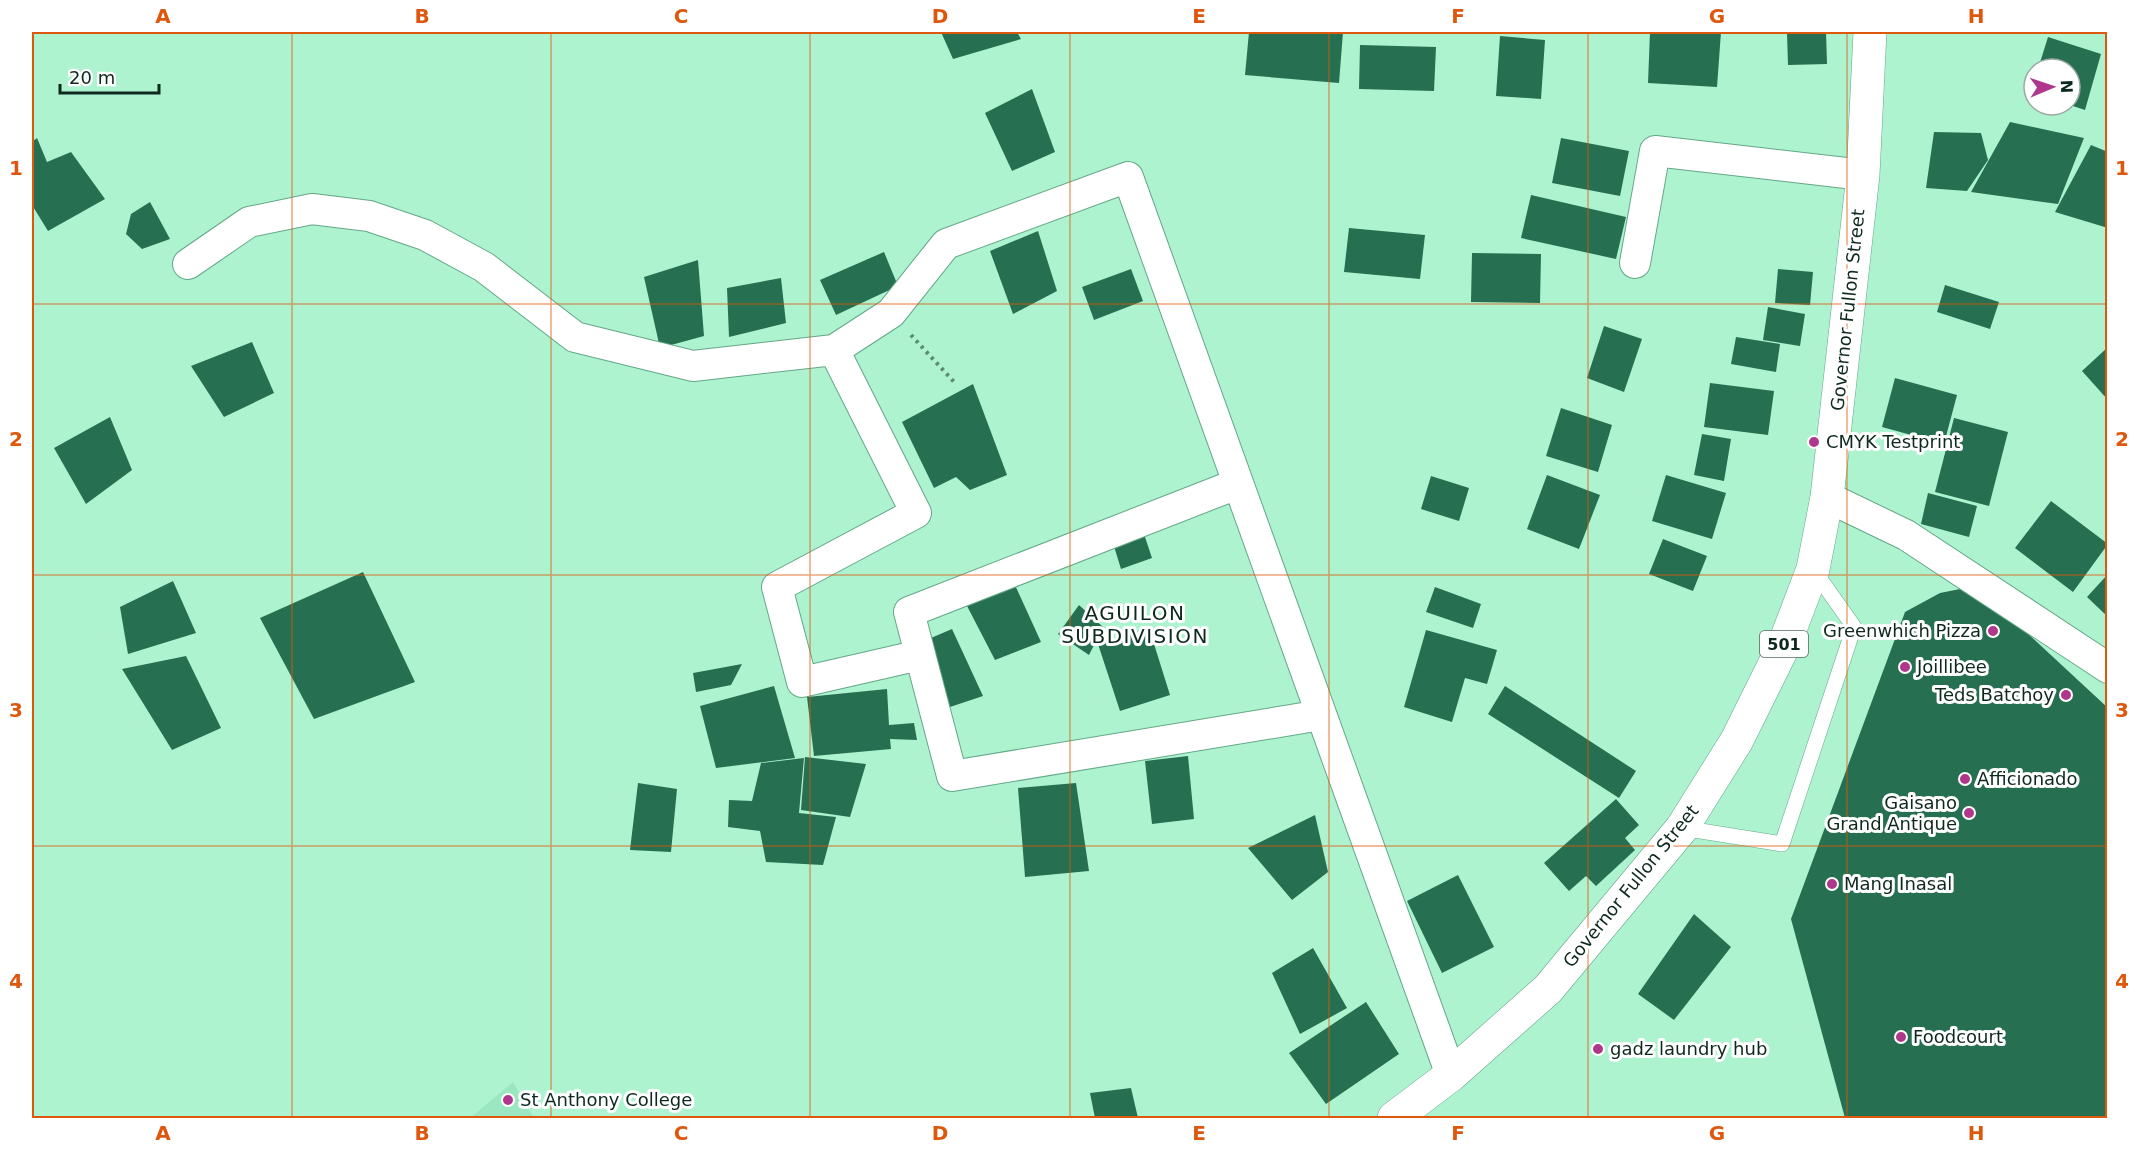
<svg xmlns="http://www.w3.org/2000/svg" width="2139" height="1150" viewBox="0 0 2139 1150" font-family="'DejaVu Sans',sans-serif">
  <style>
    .built { fill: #9ae7c2 }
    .building { fill: #266f51 }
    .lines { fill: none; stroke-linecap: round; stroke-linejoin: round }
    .lane-casing { stroke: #64a787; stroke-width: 16 }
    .street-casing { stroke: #64a787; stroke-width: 32 }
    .primary-casing { stroke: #64a787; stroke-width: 34 }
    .path { stroke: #5b8b74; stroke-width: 4; stroke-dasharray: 3 4.5; stroke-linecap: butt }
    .lane { stroke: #fff; stroke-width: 15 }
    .street { stroke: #fff; stroke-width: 30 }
    .primary { stroke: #fff; stroke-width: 33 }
    .grid { fill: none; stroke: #dd570d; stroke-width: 1.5; stroke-opacity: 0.55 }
    .poi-dot { fill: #b0388c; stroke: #fff; stroke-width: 2 }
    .labels { text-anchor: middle; stroke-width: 6; stroke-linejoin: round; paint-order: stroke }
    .shield { fill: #fff; stroke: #566961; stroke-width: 1.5 }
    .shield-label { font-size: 16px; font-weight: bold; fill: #0d291d }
    .street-label { font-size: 18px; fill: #0d291d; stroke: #fff }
    .poi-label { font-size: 18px; fill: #0d291d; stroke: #fff; text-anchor: start }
    .neighbourhood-label { font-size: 20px; letter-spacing: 1.5px; fill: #0d291d; stroke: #fff }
    .neatline { fill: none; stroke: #dd570d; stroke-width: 2 }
    .grid-label { font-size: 20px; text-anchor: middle; font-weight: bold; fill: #dd570d }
  </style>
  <rect width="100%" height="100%" fill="#aef3d0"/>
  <path class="built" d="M513,1082l21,36h-64z"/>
  <path class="building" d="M941,32h76l4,7 -68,20z
    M1249,32h94l-4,51 -94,-8z
    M1650,32h71l-4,55 -69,-4z
    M1826,32l1,32 -39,1 -1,-32z
    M1500,36l45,4 -4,59 -45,-3z
    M2048,37l53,17 -16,56 -15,-5v-36h-32z
    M1360,45l76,2 -2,44 -75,-2z
    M1032,89l23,63 -43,19 -27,-58z
    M2010,122l74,16 -26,66 -87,-12z
    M1934,132l47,1 7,27 -21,31 -41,-3z
    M37,138l10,24 24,-10 34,47 -57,32 -16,-26v-63z
    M1561,138l68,13 -9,45 -68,-13z
    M2091,145l17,7v76l-53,-16z
    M1531,195l95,22 -10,42 -95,-21z
    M150,202l20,37 -28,10 -16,-15 5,-20z
    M1349,228l76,7 -5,44 -76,-7z
    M1038,231l19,60 -44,23 -23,-63z
    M884,252l14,34 -62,29 -16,-35z
    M1472,253l69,1 -1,49 -69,-1z
    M698,260l6,76 -44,12 -16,-71z
    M1131,269l12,32 -49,19 -12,-33z
    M1778,269l35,3 -3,33 -35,-2z
    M781,278l5,45 -57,14 -2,-49z
    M1945,285l54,17 -9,27 -53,-17z
    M1768,307l37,7 -5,32 -37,-6z
    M1604,326l38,13 -18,53 -37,-14z
    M1736,337l44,7 -4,28 -45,-8z
    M252,342l22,51 -50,24 -33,-51z
    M2108,347v53l-26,-29z
    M1895,378l62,17 -13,49 -62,-17z
    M1710,383l64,8 -6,44 -64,-8z
    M973,384l34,91 -37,15 -14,-13 -22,11 -32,-66z
    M1561,408l51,17 -14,47 -52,-16z
    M110,417l22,53 -46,34 -32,-56z
    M1954,418l54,14 -19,74 -54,-14z
    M1702,434l29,5 -7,42 -30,-6z
    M1547,475l53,20 -21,54 -52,-20z
    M1666,475l60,18 -14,46 -60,-18z
    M1431,476l38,12 -10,33 -38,-12z
    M1928,493l49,13 -8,31 -48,-13z
    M2051,501l57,43 -35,48 -58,-44z
    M1144,534l8,24 -31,11 -8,-26z
    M1663,539l44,17 -14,35 -44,-17z
    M363,572l52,110 -101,37 -54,-101z
    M2108,574v43l-21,-20z
    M173,581l23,52 -68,21 -8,-47z
    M1014,583l27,59 -46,18 -29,-56z
    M1435,587l46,17 -8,24 -47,-16z
    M1965,588l61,44 82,76v410h-263l-54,-199 114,-307 35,-19z
    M1079,605l24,22 -14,28 -31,-21z
    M1149,628l21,67 -50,16 -22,-67z
    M952,629l31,67 -39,13 -27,-65z
    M1426,630l71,20 -10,34 -22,-6 -13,44 -48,-15z
    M186,656l35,72 -49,22 -50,-81z
    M742,664l-11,21 -35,7 -3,-19z
    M774,686l21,72 -79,10 -16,-62z
    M1505,686l131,85 -17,27 -131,-84z
    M887,689l2,36 25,-2 3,17 -27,-1 1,10 -77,7 -7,-59z
    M1188,756l6,63 -42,5 -7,-63z
    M805,757l61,7 -16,53 -49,-7z
    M804,758l-5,55 37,4 -13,48 -57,-3 -6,-31 -32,-4 1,-27 23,1 9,-38z
    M638,783l39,6 -6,63 -41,-2z
    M1076,783l13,88 -64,6 -7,-89z
    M1616,799l23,26 -14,13 10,12 -39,36 -10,-10 -17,15 -25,-28z
    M1315,815l13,57 -36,28 -44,-52z
    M1458,875l36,72 -52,26 -35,-72z
    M1694,914l37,33 -57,73 -36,-26z
    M1313,948l34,60 -47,26 -28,-61z
    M1366,1002l33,52 -73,50 -37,-51z
    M1131,1088l7,30h-43l-5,-25z"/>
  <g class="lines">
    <defs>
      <path id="lane" d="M1682,828l100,16 72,-217 -41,-58"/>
      <path id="street" d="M1635,263l20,-112 208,24
        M188,264l61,-42 63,-13 57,7 56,19 59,32 91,70 118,29 141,-16 57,-37 55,-69 182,-67 323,898
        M834,350l82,163 -139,74 25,95 118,-27
        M1237,484l-328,128 43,164 369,-61
        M1827,497l79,38 202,133"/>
      <path id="primary" d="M1394,1118l57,-43 97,-86 134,-161 55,-88 47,-95 29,-76 14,-72 36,-322 7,-143"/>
    </defs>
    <use href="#lane" class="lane-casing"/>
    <use href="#street" class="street-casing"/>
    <use href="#primary" class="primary-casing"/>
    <path class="path" d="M911,335l44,48"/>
    <use href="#lane" class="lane"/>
    <use href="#street" class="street"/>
    <use href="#primary" class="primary"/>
  </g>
  <path class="grid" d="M292,32v1086M551,32v1086M810,32v1086M1070,32v1086M1329,32v1086M1588,32v1086M1847,32v1086M32,304h2076M32,575h2076M32,846h2076"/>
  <g class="poi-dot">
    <circle cx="1814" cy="442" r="6"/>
    <circle cx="1993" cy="631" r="6"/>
    <circle cx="1905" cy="667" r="6"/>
    <circle cx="2066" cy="695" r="6"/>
    <circle cx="1965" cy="779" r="6"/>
    <circle cx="1969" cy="813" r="6"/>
    <circle cx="1832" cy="884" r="6"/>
    <circle cx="1901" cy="1037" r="6"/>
    <circle cx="1598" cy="1049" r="6"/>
    <circle cx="508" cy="1100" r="6"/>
  </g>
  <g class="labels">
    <rect class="shield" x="1760" y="631" width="48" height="26" rx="4.5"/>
    <g class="shield-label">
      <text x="1784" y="650">501</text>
    </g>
    <g class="street-label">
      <text transform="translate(1848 310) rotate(-84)" y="6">Governor Fullon Street</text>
      <text transform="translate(1631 886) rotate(-51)" y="6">Governor Fullon Street</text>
    </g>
    <g class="poi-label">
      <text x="1826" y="448">CMYK Testprint</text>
      <text x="1981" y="637" text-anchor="end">Greenwhich Pizza</text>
      <text x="1917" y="673">Joillibee</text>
      <text x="2054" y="701" text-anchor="end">Teds Batchoy</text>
      <text x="1977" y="785">Afficionado</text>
      <text x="1957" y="809" text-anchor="end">Gaisano<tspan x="1957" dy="21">Grand Antique</tspan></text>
      <text x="1844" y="890">Mang Inasal</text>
      <text x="1913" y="1043">Foodcourt</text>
      <text x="1610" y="1055">gadz laundry hub</text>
      <text x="520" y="1106">St Anthony College</text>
    </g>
    <g class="neighbourhood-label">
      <text x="1135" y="620">AGUILON<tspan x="1135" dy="23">SUBDIVISION</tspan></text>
    </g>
  </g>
  <rect width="2139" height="1150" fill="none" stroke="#ffffff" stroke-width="66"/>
  <g transform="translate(2052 87) rotate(88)"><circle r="28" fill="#ffffff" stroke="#9ea9a5" stroke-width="1.5"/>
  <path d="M0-4.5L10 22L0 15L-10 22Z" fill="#b0388c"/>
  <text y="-9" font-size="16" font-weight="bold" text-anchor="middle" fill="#0d291d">N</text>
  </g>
  <path d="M60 84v9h99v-9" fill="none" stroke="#0d291d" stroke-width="3"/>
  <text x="69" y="84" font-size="18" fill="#0d291d" stroke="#ffffff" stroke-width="4.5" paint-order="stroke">20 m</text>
  <rect x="33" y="33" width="2073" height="1084" class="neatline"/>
  <g class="grid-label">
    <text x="163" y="23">A</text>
    <text x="422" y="23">B</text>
    <text x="681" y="23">C</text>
    <text x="940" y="23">D</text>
    <text x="1199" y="23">E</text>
    <text x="1458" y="23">F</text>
    <text x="1717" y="23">G</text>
    <text x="1976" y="23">H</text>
    <text x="16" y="175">1</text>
    <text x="2122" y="175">1</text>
    <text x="16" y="446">2</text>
    <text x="2122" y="446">2</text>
    <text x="16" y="717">3</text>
    <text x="2122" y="717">3</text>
    <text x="16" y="988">4</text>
    <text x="2122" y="988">4</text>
    <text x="163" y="1140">A</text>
    <text x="422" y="1140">B</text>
    <text x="681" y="1140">C</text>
    <text x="940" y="1140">D</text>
    <text x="1199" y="1140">E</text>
    <text x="1458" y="1140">F</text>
    <text x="1717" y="1140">G</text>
    <text x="1976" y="1140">H</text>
  </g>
</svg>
